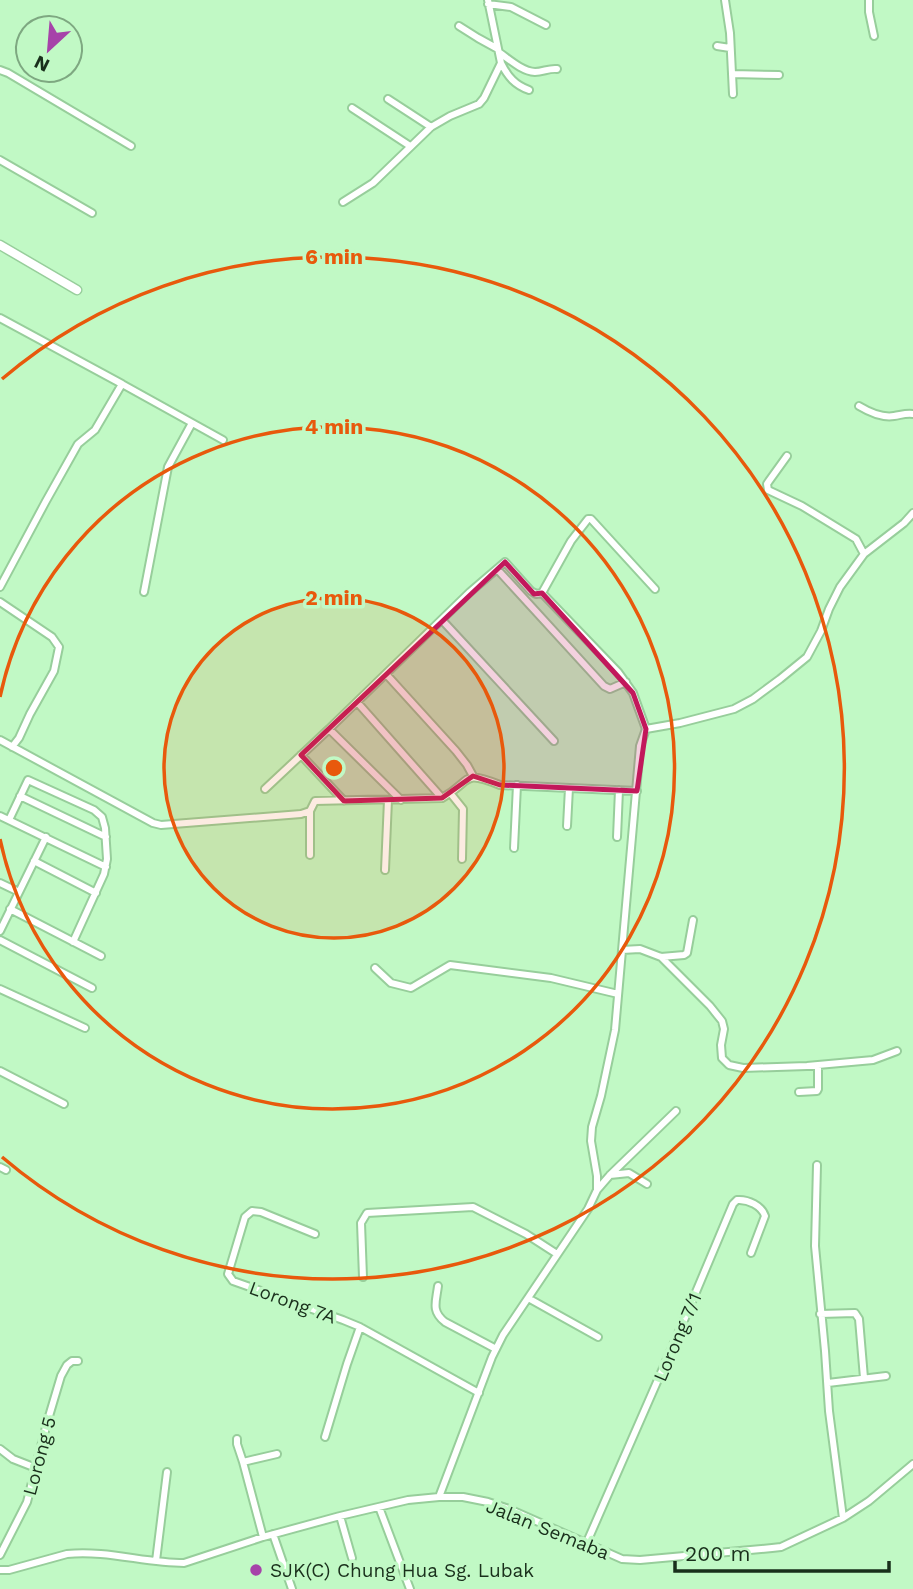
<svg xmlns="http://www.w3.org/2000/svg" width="913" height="1589" viewBox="0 0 913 1589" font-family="'Work Sans',sans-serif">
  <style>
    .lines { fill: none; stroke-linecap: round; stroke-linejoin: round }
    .minor-casing { stroke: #97ce9b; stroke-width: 10 }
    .tertiary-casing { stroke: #97ce9b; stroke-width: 11 }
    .minor { stroke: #fff; stroke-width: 6 }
    .tertiary { stroke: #fff; stroke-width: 8 }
    .marked { fill: #c2185b; fill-opacity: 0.2; stroke: #c2185b; stroke-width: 5; stroke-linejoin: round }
    .ring { fill: none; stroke: #e8590c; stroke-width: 3.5 }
    .poi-dot { fill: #a643a9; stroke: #c1f9c5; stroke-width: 2.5 }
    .labels { text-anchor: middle; stroke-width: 7; stroke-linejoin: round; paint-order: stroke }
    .street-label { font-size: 19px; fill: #192f1b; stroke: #c1f9c5 }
    .poi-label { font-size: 19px; fill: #192f1b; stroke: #c1f9c5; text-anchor: start }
    .centre { fill: #e8590c; stroke: #c1f9c5; stroke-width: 3.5 }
    .ring-label { font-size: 21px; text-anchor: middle; font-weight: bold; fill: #e8590c; stroke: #c1f9c5; stroke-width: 7; stroke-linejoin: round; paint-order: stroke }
  </style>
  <rect width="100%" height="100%" fill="#c1f9c5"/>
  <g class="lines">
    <defs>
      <path id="minor" d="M725,0l5,33 3,61
        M869,0v12l5,24
        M488,4l23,3 35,18
        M459,26l19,12 20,11
        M717,46l13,2
        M500,53c10,7 22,18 35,19 8,0 14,-4 22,-3
        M501,63c7,14 14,22 28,27
        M0,70l8,3 123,73
        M732,74l47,1
        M388,99l43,28
        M352,108l58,38
        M0,160l92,53
        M343,202l30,-19 58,-56 19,-11 29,-12 5,-6 17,-35 -13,-63
        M0,318l122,66
        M859,406c10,6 23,12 35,10 7,-1 12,-3 19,-2
        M787,456l-18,25 -2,3 1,6 34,16 54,33 8,15
        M497,569l107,117 6,3 16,-7
        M0,587l46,-86 32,-57 17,-14 27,-46 101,56
        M144,592l24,-125 24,-44
        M542,593l29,-52 17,-22h3l64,70
        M0,602l52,35 7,10 -5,24 -24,43 -11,24 -7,9
        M442,620l112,121
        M386,674l70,77 11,14 6,11
        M357,702l85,96
        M646,729l34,-6 54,-14 19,-10 27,-20 27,-22 14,-26 8,-22 11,-22 24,-33 40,-31 9,-10
        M0,740l153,83 8,2 140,-11 9,-3 5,-10 127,-3c31,-17 18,-29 58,-13l137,6
        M301,755l43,46
        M265,789l64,-60
        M451,794l12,15 -1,50
        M20,796l86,41
        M401,800l-72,-71 141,-137 35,-30 26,29 5,3 6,-1 76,79 15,21 13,36 -6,17 -25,284 -14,66 -9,31 -1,14 6,35v14l-9,19 -85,126 -11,22 -53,140
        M0,816l106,51
        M9,820l19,-40 66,30 8,7 3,11 2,31 -3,15 -31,68
        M567,826l2,-38
        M617,837l2,-47
        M514,848l3,-63
        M310,855v-44
        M34,861l62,32
        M385,870l3,-70
        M0,883l19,9
        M10,909l91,47
        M0,931l46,-94
        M0,940l92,48
        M622,950l18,-1 21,8 23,-2 3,-2 6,-33
        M661,957l49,49 12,15 2,8 -3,16 1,13 7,7 14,3 64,-2 66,-6 24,-9
        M375,968l16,15 20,5 39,-23 101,13 67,16
        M0,989l85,39
        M0,1071l64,33
        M799,1092l18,-1 1,-2v-24
        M817,1165l-2,81 10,105 4,60 14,107
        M0,1167l6,3
        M610,1175l19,-2 18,11
        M597,1190l13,-15 66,-64
        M315,1234l-54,-22 -9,-1 -7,6 -17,57 5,7 110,39 17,7 119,66
        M363,1277l-2,-54 6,-10 106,-6 53,27 31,20
        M438,1286c-2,16 -7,25 7,36l51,27
        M528,1298l70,39
        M820,1314l35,-1 4,6 5,59
        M828,1383l58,-7
        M325,1437l22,-73 13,-37
        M237,1439v5l6,18
        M0,1449l13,10 23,9
        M379,1507l31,82
        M340,1516l12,42
        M273,1534l19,55
        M263,1537l-20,-75 34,-8
        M587,1542l101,-231 45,-107 4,-4c11,-1 25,6 28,16l-14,37
        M0,1555l27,-53 20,-79 14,-47 6,-11 5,-4h6
        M156,1561l11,-89
        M0,1570h9l58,-16c40,-4 78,9 117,9l79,-26 77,-21 68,-16 31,-3h24l25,5 21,7 113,50 18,1 132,-12 9,-1 62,-29 26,-17 44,-37"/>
      <path id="tertiary" d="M0,245l77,45"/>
    </defs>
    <use href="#minor" class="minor-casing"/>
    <use href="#tertiary" class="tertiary-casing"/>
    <use href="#minor" class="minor"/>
    <use href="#tertiary" class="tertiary"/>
  </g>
  <path class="marked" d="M505,562l29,32 8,-1 91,100 13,36 -9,62 -137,-6 -27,-9 -31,22 -98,3 -43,-46z"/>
  <circle cx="334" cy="768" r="170" fill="#e8590c" fill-opacity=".12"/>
  <g class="ring">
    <circle cx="334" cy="768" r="170"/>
    <path d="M0 697A341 341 0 1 1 0 839"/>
    <path d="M2 379A511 511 0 1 1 2 1157"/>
  </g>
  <circle class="poi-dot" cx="256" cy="1570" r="7"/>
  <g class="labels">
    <g class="street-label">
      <text transform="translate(293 1302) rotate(20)" y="7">Lorong 7A</text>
      <text transform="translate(677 1337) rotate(-67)" y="7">Lorong 7/1</text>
      <text transform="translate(39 1456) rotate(-75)" y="7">Lorong 5</text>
      <text transform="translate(548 1529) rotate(22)" y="7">Jalan Semaba</text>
    </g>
    <g class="poi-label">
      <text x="270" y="1577">SJK(C) Chung Hua Sg. Lubak</text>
    </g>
  </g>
  <circle cx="334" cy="768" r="10" class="centre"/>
  <g class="ring-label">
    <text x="334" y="264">6 min</text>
    <text x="334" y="434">4 min</text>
    <text x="334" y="605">2 min</text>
  </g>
  <g transform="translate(49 49) rotate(206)"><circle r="33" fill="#c1f9c5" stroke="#7ea881" stroke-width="2"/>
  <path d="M0-5L12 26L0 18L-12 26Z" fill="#a643a9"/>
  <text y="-10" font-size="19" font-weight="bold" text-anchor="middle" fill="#192f1b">N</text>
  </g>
  <path d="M675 1561v10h214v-10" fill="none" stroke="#192f1b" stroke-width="3.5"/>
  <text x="685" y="1561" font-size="21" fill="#192f1b" stroke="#c1f9c5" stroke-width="5" paint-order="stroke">200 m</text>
</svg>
